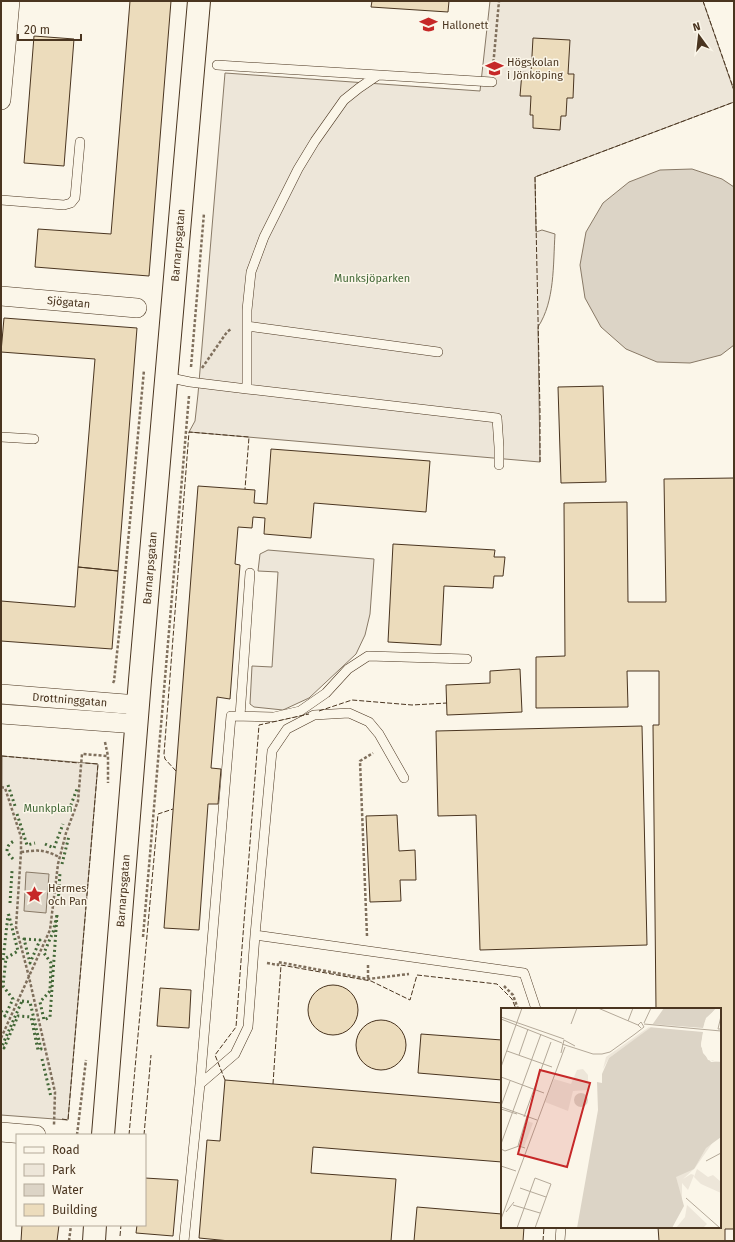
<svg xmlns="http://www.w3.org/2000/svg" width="735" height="1242" viewBox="0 0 735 1242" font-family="'Fira Sans',sans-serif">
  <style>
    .green { fill: #ede6d9; stroke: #887966 }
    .water { fill: #dcd4c6; stroke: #887966 }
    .building { fill: #ecdcbc; stroke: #4a3520 }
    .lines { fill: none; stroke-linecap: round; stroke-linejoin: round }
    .lane-casing { stroke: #4a3520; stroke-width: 10 }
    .street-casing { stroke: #4a3520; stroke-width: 20 }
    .secondary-casing { stroke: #4a3520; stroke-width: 24 }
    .path { stroke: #7f6f5c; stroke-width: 2.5; stroke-dasharray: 3 2; stroke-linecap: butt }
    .lane { stroke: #fbf6e9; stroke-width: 9 }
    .street { stroke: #fbf6e9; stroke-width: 19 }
    .secondary { stroke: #fbf6e9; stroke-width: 22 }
    .hedge { stroke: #436837; stroke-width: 3; stroke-dasharray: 2 3; stroke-linecap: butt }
    .fence { stroke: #4a3520; stroke-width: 1; stroke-dasharray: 5 2; stroke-linecap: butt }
    .labels { text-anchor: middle; stroke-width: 3; stroke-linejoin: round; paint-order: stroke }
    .poi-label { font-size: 11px; fill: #4a3520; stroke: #fbf6e9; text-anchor: start }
    .street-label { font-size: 11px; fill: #4a3520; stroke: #fbf6e9 }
    .park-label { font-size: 11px; fill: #436837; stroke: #fbf6e9 }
    .inset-road { fill: none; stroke: #b4a999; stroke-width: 1 }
    .view { fill: #c62828; fill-opacity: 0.15; stroke: #c62828; stroke-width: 2 }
    .inset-edge { fill: none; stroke: #4a3520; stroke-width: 2 }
  </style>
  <rect width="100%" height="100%" fill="#fbf6e9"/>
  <path class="green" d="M490,1h213l31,90v11l-199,75 1,55 6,-2 13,4c-2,31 0,67 -17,93l2,135 -351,-30 6,-11 3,-27 27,-321 255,18z
    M268,550l106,9 -4,55 -5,21 -9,19 -47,44 -26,12 -29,-3 -4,-3 2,-38 20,1 6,-95 -20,-1 2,-17z
    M2,756l96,8 -30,356 -67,-5z"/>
  <path class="water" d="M692,169l30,10 12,8v158l-13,10 -31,8 -33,-1 -31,-13 -25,-22 -16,-29 -5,-33 6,-33 17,-29 26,-21 31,-12z
    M26,872l23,2 -3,39 -22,-2z"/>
  <path class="building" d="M130,1h41l-22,275 -114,-9 3,-38 73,5z
    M372,1h77l-1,11 -77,-5z
    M34,36l40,3 -10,127 -40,-3z
    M533,38l37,2 -2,34h6l-1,24h-6l-1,18h-5l-1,14 -27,-2v-13h-3l1,-19h-11l2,-24 9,1z
    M4,318l133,10 -19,243 -40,-4 17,-208 -94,-7z
    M603,386l3,96 -45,1 -3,-96z
    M271,449l159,12 -4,51 -112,-9 -3,35 -47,-4 1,-16 -12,-1 -1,11 -14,-1 -3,37 5,1 -10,134 -13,-2 -6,71 10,1 -3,35h-10l-9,126 -35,-2 34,-442 57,4 -1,13 13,1z
    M734,478v751h-9v12h-66l-1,-14h62v-218h-64l-3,-284h6v-54h-32l1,36 -92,1v-51l29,-1 -1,-153 63,-1 1,100h38l-2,-123z
    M393,544l102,6 -1,7h11l-2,19h-9l-1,12 -49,-2 -3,59 -53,-3z
    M78,567l40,4 -6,78 -111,-8v-40l74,6z
    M520,669l2,43 -75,3 -1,-30 44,-2v-12z
    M642,726l5,219 -167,5 -4,-135 -38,1 -2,-85z
    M397,815l2,36 16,-1 1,30h-16l1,21 -31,1 -4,-86z
    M308 1010a25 25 0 1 1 50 0a25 25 0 1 1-50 0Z
    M160,988l31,2 -2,38 -32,-2z
    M356 1045a25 25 0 1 1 50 0a25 25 0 1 1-50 0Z
    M421,1034l81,6v40l-84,-7z
    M225,1080l277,23v59l-189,-15 -2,26 85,6 -5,62h-161l-31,-3 8,-98 13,1z
    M145,1178l33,2 -5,56 -37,-3 1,-8h8z
    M417,1207l85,7v13h22l-1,14h-109z
    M22,1225h37l-2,16h-36z"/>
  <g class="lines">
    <defs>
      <path id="lane" d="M217,65l275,17
        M1,200l63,5 7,-2 4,-5 5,-56
        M247,326l191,26
        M166,377l24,5 57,7v-79l4,-38 13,-35 34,-68 17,-28 29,-41 15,-12 19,-13
        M247,389l250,29 2,29v18
        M1,437l33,2
        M240,716l10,-143
        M255,935l17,-184 15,-22 27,-14 35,-2 20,9 10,12 25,44
        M200,1084l35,-30 13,-27 7,-92 269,38 12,36
        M184,1241l16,-157 31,-368 43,1 26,-6 26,-18 22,-24 20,-13 99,3
        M560,1241l1,-14"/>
      <g id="street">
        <path d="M1,100l9,-99"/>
        <path id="s1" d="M1,296l136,12"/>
        <path id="s2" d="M1,694l137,11"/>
        <path d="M1,714l136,10"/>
        <path d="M1,1132l35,3"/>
      </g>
      <g id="secondary">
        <path id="s3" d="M103,1135l37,-455 59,-679"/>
        <path d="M94,1241l1,-16"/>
      </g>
    </defs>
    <use href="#lane" class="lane-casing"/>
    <use href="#street" class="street-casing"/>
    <use href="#secondary" class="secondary-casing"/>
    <path class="path" d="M493,67l6,-66
      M191,367l13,-154
      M202,368l25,-36 4,-3
      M113,683l1,-2 8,-74 22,-237
      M105,742l3,14v27
      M1,787l4,1 16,49v15l-5,75 13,50 26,115 -1,33
      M21,852c18,-2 22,-3 38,5
      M367,936l-7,-175 13,-8
      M143,937l46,-541
      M267,963l11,2v-3l90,17 41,-5
      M368,965v14
      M504,986l9,9 5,14
      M1,1038l49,-108 8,-66 8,-31 12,-32 4,-47 26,2
      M77,1135l9,-75
      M69,1241l2,-16"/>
    <use href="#lane" class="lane"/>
    <use href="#street" class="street"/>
    <use href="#secondary" class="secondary"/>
    <path class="hedge" d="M8,785l7,21
      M69,810l8,-21
      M17,814l10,31 8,-2
      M45,844l9,4 9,-24
      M13,859l-6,-7c0,-6 2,-8 7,-11
      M62,864l7,-28
      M10,903l2,-32
      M58,906l2,-34
      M57,915l-7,102 -6,3 -4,-18 10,-11 1,-28 -7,-10 9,-21z
      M24,939l16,1 -10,23z
      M3,960l5,-45
      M22,1001l8,1 11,47 -3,1 -7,-33 -13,-1 -14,32 -2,-2z
      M1,1011l4,5 8,-17 -10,-13 3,-28 12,-7 -10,-39
      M42,1059l9,38"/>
    <path class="fence" d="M703,1l31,89
      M540,462v-51l-5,-234 199,-75
      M319,711l33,-11 60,5 35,-2
      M2,756l77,7
      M176,771l-11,-12 -1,-5 25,-322 60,5 -4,52
      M225,1080l-10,-25 21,-28 23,-302 50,-11
      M273,1084l8,-119 90,16 39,19 7,-25 80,9 15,15 4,10
      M62,1119l6,1 30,-356 -13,-1
      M129,1135l29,-321 15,-5
      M144,1135l7,-80
      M120,1236l1,-11
      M543,1241l1,-14"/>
  </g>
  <defs>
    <symbol id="school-bare" viewBox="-9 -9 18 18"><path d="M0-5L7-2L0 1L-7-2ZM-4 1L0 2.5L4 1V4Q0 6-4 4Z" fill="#c62828" stroke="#fbf6e9" stroke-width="2.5" paint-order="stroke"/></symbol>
    <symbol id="university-bare" viewBox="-9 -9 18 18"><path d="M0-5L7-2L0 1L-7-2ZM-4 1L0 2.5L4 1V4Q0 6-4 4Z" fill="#c62828" stroke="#fbf6e9" stroke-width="2.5" paint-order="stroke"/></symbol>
    <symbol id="sight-bare" viewBox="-9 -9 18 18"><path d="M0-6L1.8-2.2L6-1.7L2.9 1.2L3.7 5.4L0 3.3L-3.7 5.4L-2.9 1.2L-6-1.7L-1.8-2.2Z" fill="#c62828" stroke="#fbf6e9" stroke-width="2.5" paint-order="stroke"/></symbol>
  </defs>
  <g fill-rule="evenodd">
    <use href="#school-bare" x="416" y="12" width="25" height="25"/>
    <use href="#university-bare" x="482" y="56" width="25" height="25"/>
    <use href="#sight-bare" x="22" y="882" width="25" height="25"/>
  </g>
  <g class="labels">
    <g class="poi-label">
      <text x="442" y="29">Hallonett</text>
      <text x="507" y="66">Högskolan<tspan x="507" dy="13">i Jönköping</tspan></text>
      <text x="48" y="892">Hermes<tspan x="48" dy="13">och Pan</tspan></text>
    </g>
    <g class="street-label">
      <text dy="4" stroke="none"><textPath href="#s3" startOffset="893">Barnarpsgatan</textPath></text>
      <text dy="4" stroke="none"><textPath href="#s1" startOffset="68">Sjögatan</textPath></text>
      <text dy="4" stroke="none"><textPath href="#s3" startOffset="569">Barnarpsgatan</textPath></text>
      <text dy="4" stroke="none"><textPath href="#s2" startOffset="69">Drottninggatan</textPath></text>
      <text dy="4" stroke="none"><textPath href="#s3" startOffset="245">Barnarpsgatan</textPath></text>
    </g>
    <g class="park-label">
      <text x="372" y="282">Munksjöparken</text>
      <text x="48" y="812">Munkplan</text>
    </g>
  </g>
  <g transform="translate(501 1008)">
    <rect width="220" height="220" fill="#fbf6e9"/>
    <path d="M148,19l2,1 -42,30 -6,11 3,-12zM82,61l5,6v15l-15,1 -5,20 -23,-9 9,-23 17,5 6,-14zM26,113l6,2 -9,24 -6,-2zM212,134l-18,26 -12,11 8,-5 3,1 -6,15 -6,-7v19l-15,-21 38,-34zM196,161l11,8 5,-2 8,7v11l-20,-9 -7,-7zM186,197l20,19 -4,4h-27l9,-11z" fill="#ede6d9"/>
    <path d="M163,0h52l-11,13 -4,25 7,14 13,2v75l-15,11 -12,21 -18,8 8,29 -12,22h-95l21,-118 -1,-28 5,1v-9l7,-16 41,-30zM73 92a7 7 0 1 1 14 0a7 7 0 1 1-14 0Z" fill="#dcd4c6"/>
    <path d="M216,0l-11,14 -4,23 10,16 9,1h-10l-8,-9 -2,-9 2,-12 -55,-5 3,-3 52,4 3,-10z" fill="#fbf6e9"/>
    <path class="inset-road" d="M97,0l40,17M220,8l-3,13h3M0,9l63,22M0,11l61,24M127,13l5,-13M143,15l7,-15M70,16l6,-16M143,16l77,7M61,36l31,10h9l8,-2 25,-18 9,-7 -3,-5 -3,3 3,3M6,43l45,16M60,45l3,-13 11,6M18,47l9,-26M0,59l21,-59M0,69l43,16M0,98l9,-25M0,99l36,13M0,101l16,5M23,109l27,-75M0,136l40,-110M17,138l9,-30M0,141l4,2 14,-5 6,2M205,153l15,-8M0,158l15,5M19,180l26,9M185,190l34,30M12,197l27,8M5,204l8,-10M0,211l64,-172M16,220l18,-50 16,6 -16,44"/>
    <path class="view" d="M39,62l50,13 -23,84 -49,-13z"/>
    <rect width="220" height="220" class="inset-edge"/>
  </g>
  <rect width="735" height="1242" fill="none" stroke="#4a3520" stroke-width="4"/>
  <rect x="16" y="1134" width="130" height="92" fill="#fbf6e9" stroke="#b4a999"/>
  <rect x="24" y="1147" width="20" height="6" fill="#fbf6e9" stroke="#b4a999"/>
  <text x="52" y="1154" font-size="12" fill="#4a3520">Road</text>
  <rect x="24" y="1164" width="20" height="12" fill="#ede6d9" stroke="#b4a999"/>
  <text x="52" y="1174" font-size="12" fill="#4a3520">Park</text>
  <rect x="24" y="1184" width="20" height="12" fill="#dcd4c6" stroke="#b4a999"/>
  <text x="52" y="1194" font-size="12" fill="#4a3520">Water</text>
  <rect x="24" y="1204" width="20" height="12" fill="#ecdcbc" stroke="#b4a999"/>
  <text x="52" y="1214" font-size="12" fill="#4a3520">Building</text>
  <g transform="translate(699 36) rotate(345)" stroke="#fbf6e9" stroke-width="3" paint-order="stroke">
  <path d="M0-3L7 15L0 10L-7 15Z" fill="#4a3520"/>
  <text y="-6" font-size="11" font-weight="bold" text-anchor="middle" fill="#4a3520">N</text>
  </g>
  <path d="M18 34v6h63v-6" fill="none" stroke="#4a3520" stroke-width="2"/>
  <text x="24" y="34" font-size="12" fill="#4a3520" stroke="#fbf6e9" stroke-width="3" paint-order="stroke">20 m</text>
</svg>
